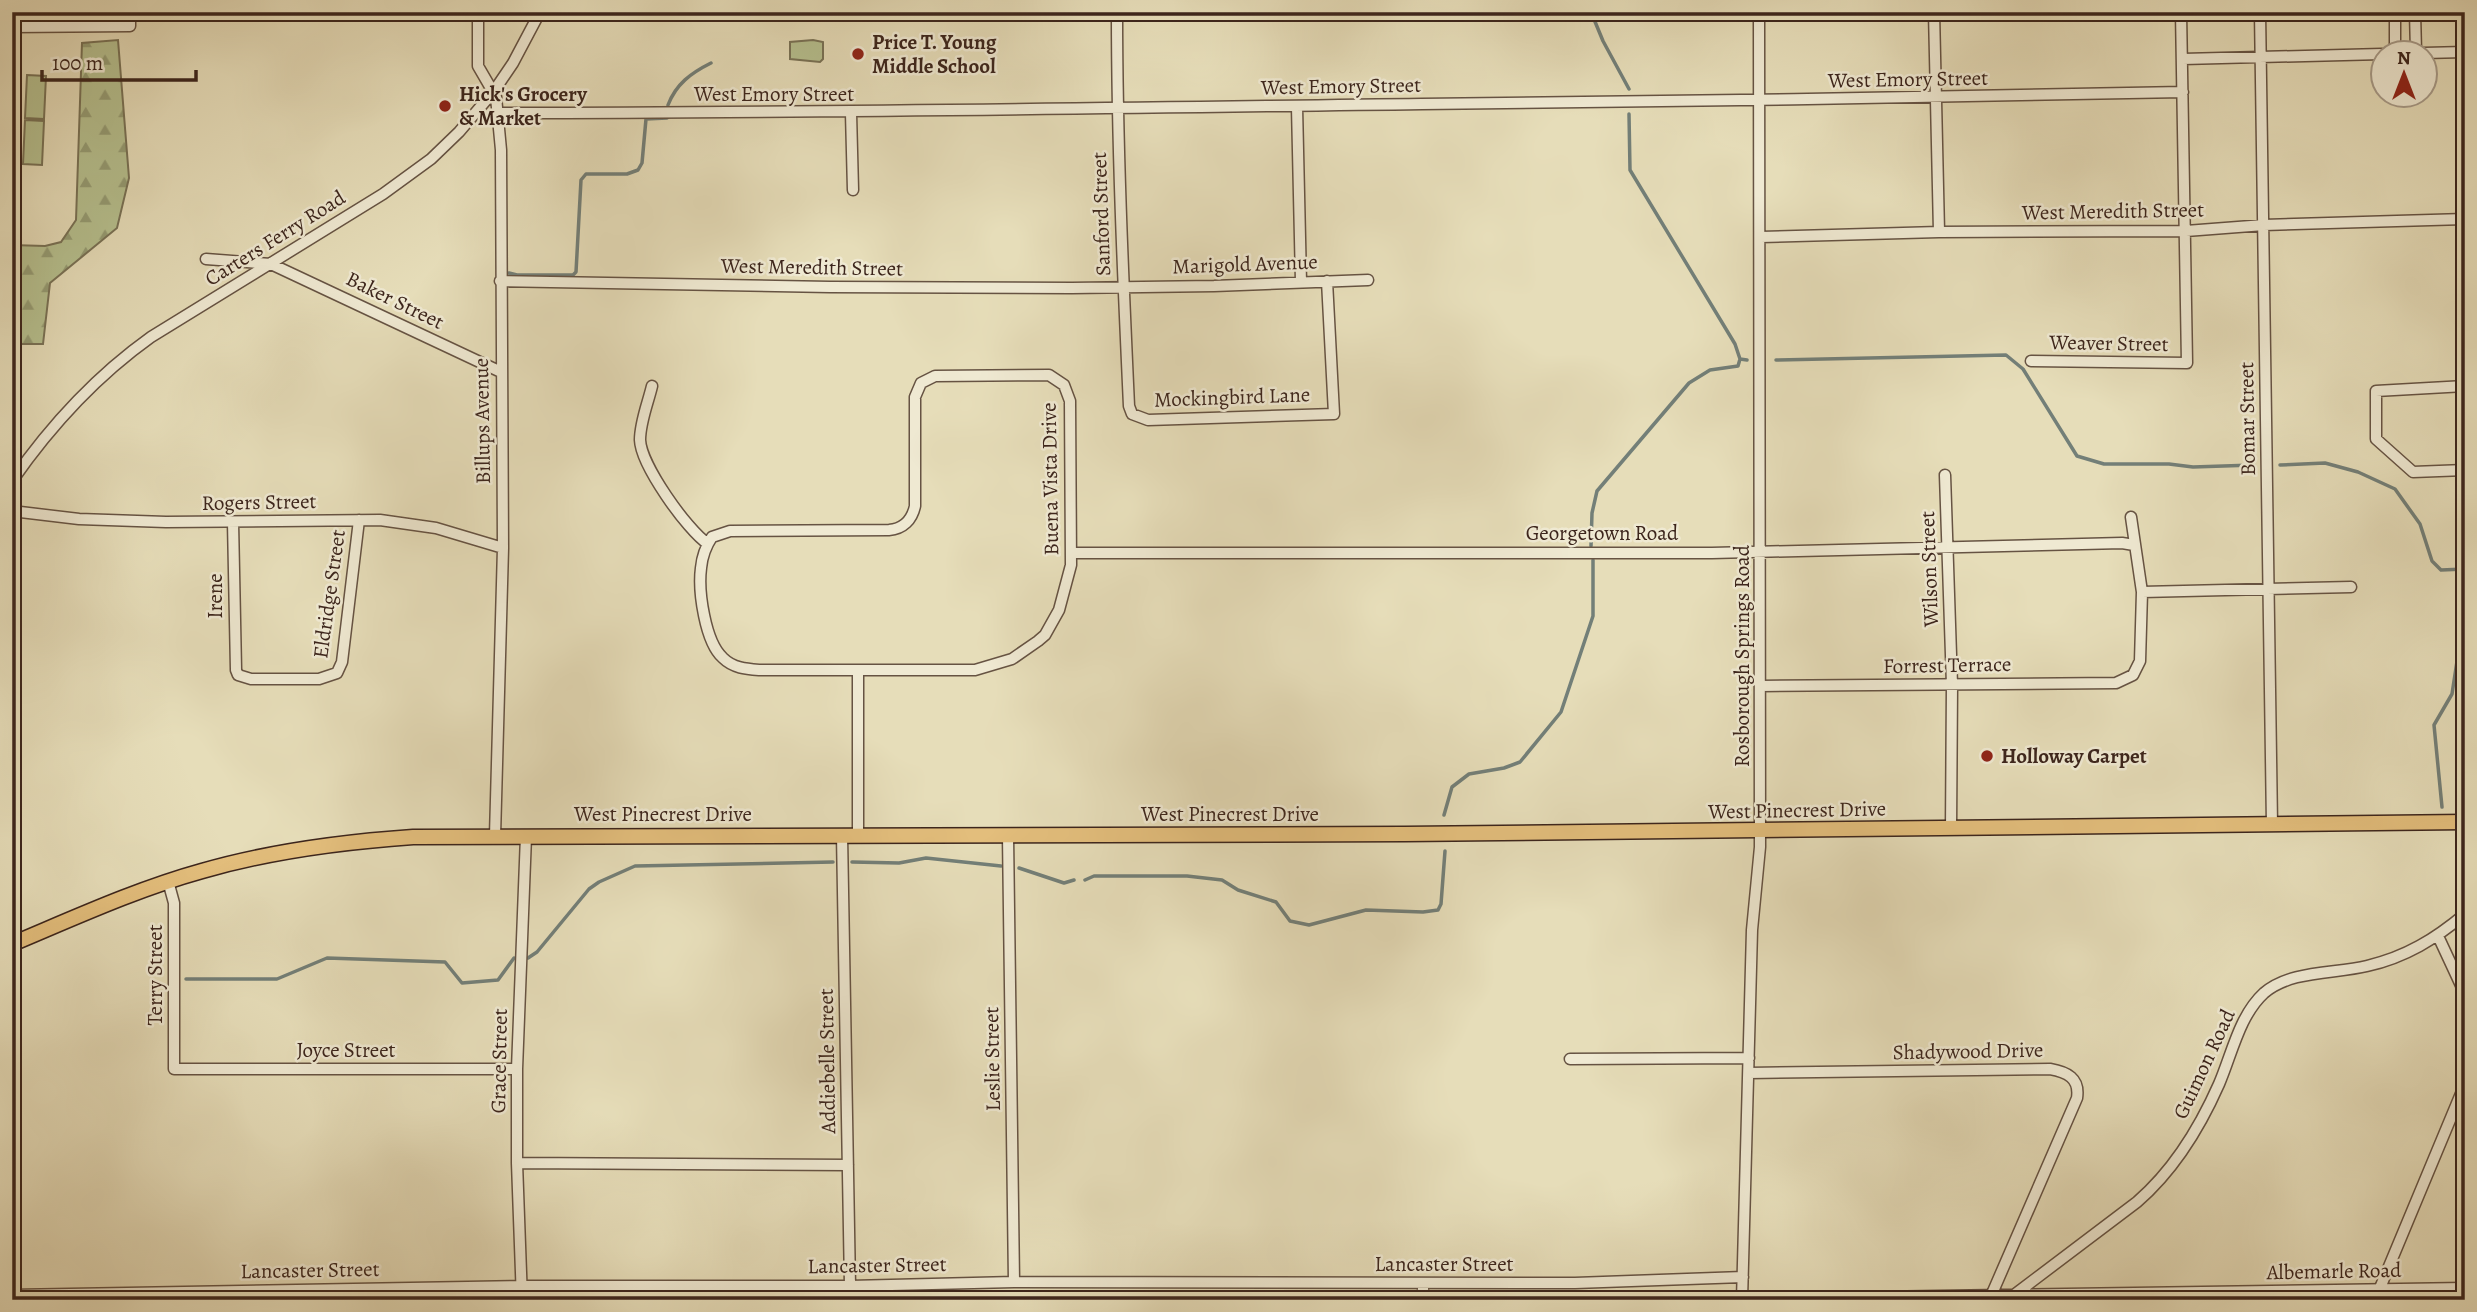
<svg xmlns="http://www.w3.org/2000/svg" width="2477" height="1312" viewBox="0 0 2477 1312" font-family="Alegreya,serif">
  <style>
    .green { fill: #b6c08f; stroke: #797256; stroke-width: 2 }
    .forest { fill: url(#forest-firs); stroke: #797256; stroke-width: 2 }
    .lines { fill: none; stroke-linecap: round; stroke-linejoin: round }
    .stream { stroke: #737f78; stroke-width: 3.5 }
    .minor-casing { stroke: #665343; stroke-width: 13 }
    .major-casing { stroke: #3c251c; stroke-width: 17 }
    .minor { stroke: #efe9d2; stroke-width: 10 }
    .major { stroke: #e3be7c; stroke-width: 14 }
    .poi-dot { fill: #8f2418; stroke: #efe9d2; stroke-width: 2.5 }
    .labels { text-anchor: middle; stroke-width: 5; stroke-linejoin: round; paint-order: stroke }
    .poi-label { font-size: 21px; font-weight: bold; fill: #3c251c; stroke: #efe9d2; text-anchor: start }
    .street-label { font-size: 21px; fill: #3c251c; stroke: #efe9d2 }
  </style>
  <defs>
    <pattern id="forest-firs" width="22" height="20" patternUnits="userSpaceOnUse" patternTransform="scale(1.75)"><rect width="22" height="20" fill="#b6c08f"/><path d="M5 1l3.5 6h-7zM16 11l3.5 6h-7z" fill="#959c74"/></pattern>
  </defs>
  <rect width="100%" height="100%" fill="#e6ddb9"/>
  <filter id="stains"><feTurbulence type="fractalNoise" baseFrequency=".00286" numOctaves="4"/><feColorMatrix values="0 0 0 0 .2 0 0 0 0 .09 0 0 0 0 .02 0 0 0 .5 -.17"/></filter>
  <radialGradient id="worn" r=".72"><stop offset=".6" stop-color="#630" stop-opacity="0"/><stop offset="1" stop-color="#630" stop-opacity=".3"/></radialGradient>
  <path class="green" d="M813,40l10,2v17l-3,3 -30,-3v-17z
    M27,75l19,1 -2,43 -19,-1z
    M25,120l19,1 -2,44 -19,-1z"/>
  <path class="forest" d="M118,40l11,138 -12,50 -67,55 -7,61h-31v-99l33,1 16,-4 15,-22 6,-177z"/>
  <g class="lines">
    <path class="stream" d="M1591,12l12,29 26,48
      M668,105c8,-21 23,-32 43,-42
      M1629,114l1,56 105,174 5,15 7,1
      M509,273l8,2h56l3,-3 5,-92 5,-6h41l11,-4 4,-7 4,-44 21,-1
      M1776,360l230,-5 17,14 54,87 27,8h65l24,3 61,-2
      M2280,465l45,-2 33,9 37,17 25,35 12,37 9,9 24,-1
      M1591,546l1,-33 5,-22 92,-108 21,-13 28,-4 2,-7
      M2442,807l-8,-82 18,-31 13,-85
      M1444,815l8,-28 17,-13 35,-6 16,-6 41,-50 32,-96v-56
      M852,862l47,1 27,-5 75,8
      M1019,868l45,15 10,-3
      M1085,880l9,-4h93l35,4 16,10 38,12 14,19 19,4 57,-15 57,2 15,-2 3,-6 4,-53
      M528,958l9,-6 52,-63 10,-7 36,-16 198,-4
      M186,979h91l50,-21 118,4 17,21 36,-3 16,-22"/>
    <defs>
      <path id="minor" d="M478,12v54l18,31 5,53 2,398 -8,288
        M1117,12c0,132 6,263 12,394l3,8 16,6 186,-6 -7,-133
        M1934,12l5,220
        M2260,12l12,813
        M2395,12v40
        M2415,12l1,40
        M12,27l118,-1v-14
        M2424,53l41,-1
        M2183,59l199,-5
        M1297,107l4,175
        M499,113c308,0 615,-5 923,-9 254,-3 507,-6 761,-12
        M851,113l2,77
        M1761,237l178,-5 247,-1 78,-6 201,-6
        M206,259l65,5 230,108
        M500,281l330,6 242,1 142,-2 154,-6
        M2031,361l156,2 -6,-351
        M1049,375l15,10 6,16 1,164 -12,45 -14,25 -7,6 -26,18 -37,11h-216c-13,-1 -26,-2 -36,-12 -18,-16 -25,-67 -22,-90 1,-11 5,-22 11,-31l18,-6 159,-1c14,-1 23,-10 26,-24v-109l6,-14 14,-7z
        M652,386c-4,17 -12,36 -12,54 1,25 47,90 68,104
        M2465,386l-89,5v48l37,33 52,-2
        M1945,475l7,210 -1,144
        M12,481c39,-56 83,-104 139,-144l232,-143 48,-35 28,-27 35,-41 19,-28 27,-51
        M12,511l67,8 87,3 214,-2 56,8 67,20
        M233,522l3,148 2,5 13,4h68l18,-6 5,-11 17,-142
        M1071,553h641l410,-10 12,2
        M2142,592l209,-5
        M858,670v165
        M1761,686l355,-3 17,-8 7,-14 2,-69 -11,-75
        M842,835l8,451
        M1008,836l6,446
        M168,881l6,22v166h343
        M2438,936l27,58
        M1570,1059l179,-1
        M1749,1073l301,-4c17,3 30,9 27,29l-86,198
        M517,1163l331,2
        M12,1295l510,-9h328l164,-4 561,1 168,-6
        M2014,1295l123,-93c37,-32 63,-75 82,-118 13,-30 20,-68 45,-91 27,-23 70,-19 103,-27 39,-9 68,-27 98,-52
        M1742,1299l723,-11
        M522,1300l-5,-137v-94l9,-233
        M1423,1300v-17
        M1742,1300l10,-370 8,-83 -1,-835
        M2375,1300l90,-216"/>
      <path id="major" d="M12,944c62,-26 125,-55 190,-73 69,-20 139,-29 211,-34l992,-3 1060,-12"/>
    </defs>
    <use href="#minor" class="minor-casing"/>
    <use href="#major" class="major-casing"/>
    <use href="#minor" class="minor"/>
    <use href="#major" class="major"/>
  </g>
  <g class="poi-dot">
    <circle cx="858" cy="54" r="7"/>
    <circle cx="445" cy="106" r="7"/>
    <circle cx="1987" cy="756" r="7"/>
  </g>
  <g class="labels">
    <g class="poi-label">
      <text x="872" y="49">Price T. Young<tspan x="872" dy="24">Middle School</tspan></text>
      <text x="459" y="101">Hick's Grocery<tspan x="459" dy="24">&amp; Market</tspan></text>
      <text x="2001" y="763">Holloway Carpet</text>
    </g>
    <g class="street-label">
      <text transform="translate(1908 79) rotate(-1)" y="7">West Emory Street</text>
      <text transform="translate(1341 86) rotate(-1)" y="7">West Emory Street</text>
      <text x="774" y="101">West Emory Street</text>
      <text transform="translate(2113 211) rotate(-1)" y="7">West Meredith Street</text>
      <text transform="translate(1101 214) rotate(-92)" y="7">Sanford Street</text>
      <text transform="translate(275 238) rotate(-32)" y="7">Carters Ferry Road</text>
      <text transform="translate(1245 264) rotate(-2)" y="7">Marigold Avenue</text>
      <text transform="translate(812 267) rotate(1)" y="7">West Meredith Street</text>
      <text transform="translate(395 300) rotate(26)" y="7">Baker Street</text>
      <text transform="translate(2109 343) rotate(1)" y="7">Weaver Street</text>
      <text transform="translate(1232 397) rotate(-2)" y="7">Mockingbird Lane</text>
      <text transform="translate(2247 419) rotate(-91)" y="7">Bomar Street</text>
      <text transform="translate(482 421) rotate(-91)" y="7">Billups Avenue</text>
      <text transform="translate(1050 479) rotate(-91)" y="7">Buena Vista Drive</text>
      <text transform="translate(259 502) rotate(-1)" y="7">Rogers Street</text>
      <text x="1602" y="540">Georgetown Road</text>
      <text transform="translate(1929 569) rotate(-92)" y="7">Wilson Street</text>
      <text transform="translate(329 594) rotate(-82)" y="7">Eldridge Street</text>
      <text transform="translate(215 596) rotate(-90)" y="7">Irene</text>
      <text transform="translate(1742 656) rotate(-90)" y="7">Rosborough Springs Road</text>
      <text transform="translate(1947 665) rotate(-1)" y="7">Forrest Terrace</text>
      <text transform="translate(1797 810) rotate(-1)" y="7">West Pinecrest Drive</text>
      <text x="663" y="821">West Pinecrest Drive</text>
      <text x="1230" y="821">West Pinecrest Drive</text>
      <text transform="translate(155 975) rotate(-90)" y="7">Terry Street</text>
      <text x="346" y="1057">Joyce Street</text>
      <text transform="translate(1968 1051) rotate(-1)" y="7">Shadywood Drive</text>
      <text transform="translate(992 1059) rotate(-91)" y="7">Leslie Street</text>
      <text transform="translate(499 1061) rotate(-89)" y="7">Grace Street</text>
      <text transform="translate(827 1061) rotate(-91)" y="7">Addiebelle Street</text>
      <text transform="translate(2204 1064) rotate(-65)" y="7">Guimon Road</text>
      <text x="1444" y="1271">Lancaster Street</text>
      <text transform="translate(877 1265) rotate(-1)" y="7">Lancaster Street</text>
      <text transform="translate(310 1270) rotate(-1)" y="7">Lancaster Street</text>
      <text transform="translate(2334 1271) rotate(-1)" y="7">Albemarle Road</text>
    </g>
  </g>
  <rect width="2477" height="1312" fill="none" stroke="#e6ddb9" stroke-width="42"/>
  <rect x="14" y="14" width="2449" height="1284" fill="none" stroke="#3c251c" stroke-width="3.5"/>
  <rect x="21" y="21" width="2435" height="1270" fill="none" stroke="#3c251c" stroke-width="2"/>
  <g transform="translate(2404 74)"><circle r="33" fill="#efe9d2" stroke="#a79b89" stroke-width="2"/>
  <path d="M0-5L12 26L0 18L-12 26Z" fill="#8f2418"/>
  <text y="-10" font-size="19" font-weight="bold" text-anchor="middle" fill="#3c251c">N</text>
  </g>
  <path d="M42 70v10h154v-10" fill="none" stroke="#3c251c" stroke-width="3.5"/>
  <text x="52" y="70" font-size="21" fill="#3c251c" stroke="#efe9d2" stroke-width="5" paint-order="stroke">100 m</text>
  <rect width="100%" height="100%" filter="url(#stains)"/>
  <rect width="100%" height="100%" fill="url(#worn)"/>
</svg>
